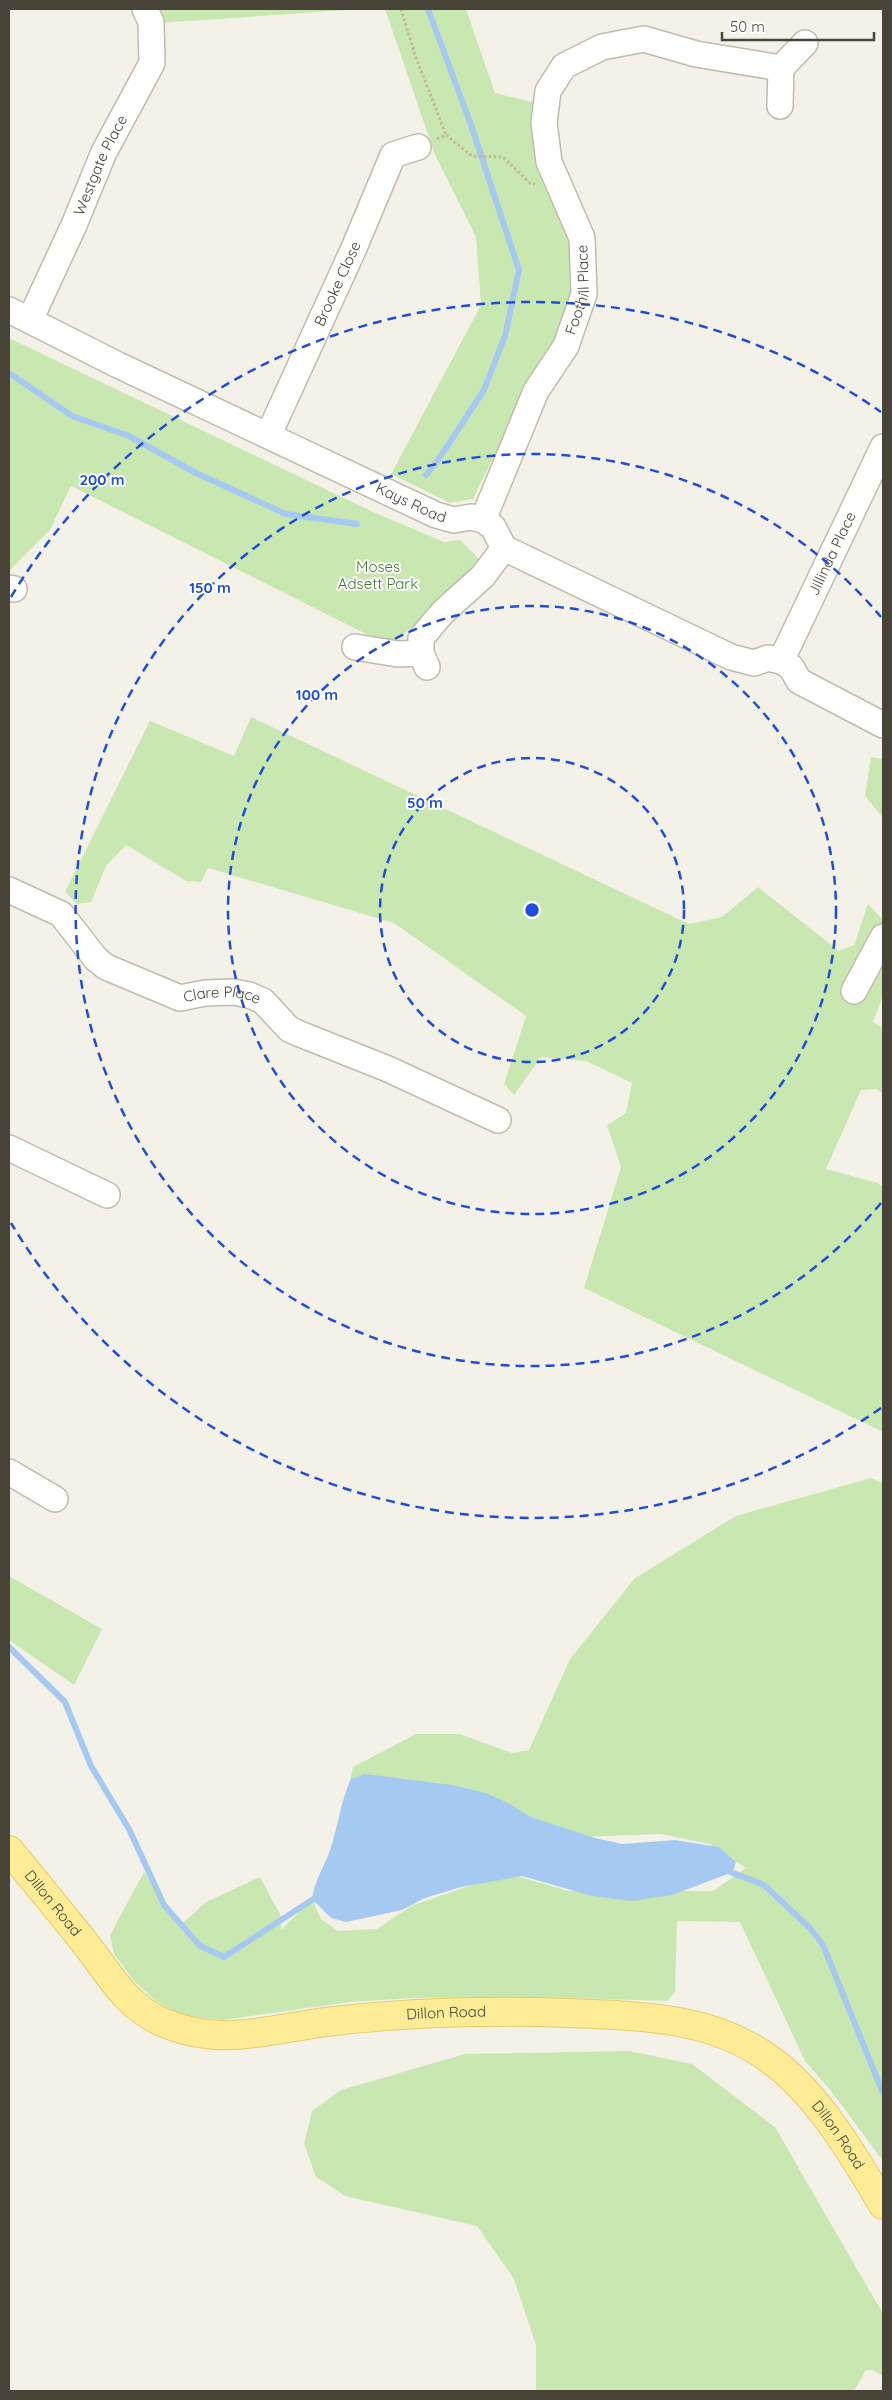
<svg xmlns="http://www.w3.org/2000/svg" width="892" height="2400" viewBox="0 0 892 2400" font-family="Quicksand,sans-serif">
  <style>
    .green { fill: #c9e8b1 }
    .water { fill: #a5c9f0 }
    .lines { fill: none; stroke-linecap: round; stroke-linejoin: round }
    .stream { stroke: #a5c9f0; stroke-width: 6 }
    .minor-casing { stroke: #c0bbab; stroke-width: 28 }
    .major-casing { stroke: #e4cc66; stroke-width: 30 }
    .path { stroke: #c1b89c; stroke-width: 3; stroke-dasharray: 2.5 2.5; stroke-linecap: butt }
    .minor { stroke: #fff; stroke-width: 25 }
    .major { stroke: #feec97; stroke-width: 28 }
    .ring { fill: none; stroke: #1d4ed8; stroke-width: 2.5; stroke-dasharray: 9 6 }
    .labels { text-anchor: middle; stroke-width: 4; stroke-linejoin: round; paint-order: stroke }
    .street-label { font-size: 15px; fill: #474337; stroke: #fff }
    .park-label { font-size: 15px; fill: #3f7a29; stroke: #fff }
    .centre { fill: #1d4ed8; stroke: #fff; stroke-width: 2.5 }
    .ring-label { font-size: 15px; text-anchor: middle; font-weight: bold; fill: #1d4ed8; stroke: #fff; stroke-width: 4; stroke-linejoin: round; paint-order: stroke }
  </style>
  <rect width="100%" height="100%" fill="#f4f2e8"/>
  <path class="green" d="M153,9h210l-203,14z
    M385,9h81l29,84 41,10 39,135v50l-14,48 -25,34 -63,129 -23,4 -59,-29 90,-169 -5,-68 -41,-82z
    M9,338l362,173 73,31 16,-2 24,24 -94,82 -319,-160 -21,44 -41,41z
    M251,717l438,207 33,-7 36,-30 81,64 15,-6 14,-41 15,16v75l-10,27 10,6v65l-7,-4 -15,1 -35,79 52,14 5,4v245l-299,-144 37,-121 -14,-42 19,-12 6,-30 -46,-22 -45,-4 -27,38 -10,-11 22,-68 -132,-93 -186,-55 -7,14 -15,-1 -60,-36 -20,21 -15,36 -14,2 -12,-12 85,-171 84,35z
    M871,757l12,2v59l-18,-22z
    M871,1478l12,5v678l-52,-70 -26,-30 -65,-139 -63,-1 -2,71 -8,9 -130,-4 -123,1 -64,4 -127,18 -40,-4 -27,-15 -22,-20 -20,-27 -4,-19 34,-63 38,52 24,-22 54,-25 21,39v14l31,-31 9,20 17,12 39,-2 34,-23 95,-33 63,18h144l33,-23 -36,-24 -50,-10 -105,4 -194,-48 -11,-9 3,-14 63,-33h44l52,19 17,-3 41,-91 65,-81 101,-62z
    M9,1576l93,53 -28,56 -65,-45z
    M629,2051l63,13 83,63 108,187v62l-10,-6h-7l-12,21h-318v-46l-22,-66 -37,-53 -132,-30 -29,-19 -12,-33 8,-33 29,-21 124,-36z"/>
  <path class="water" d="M365,1774l87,11 34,8 22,10 23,14 64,21 27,6 53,-4 44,7 17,15 -3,10 -61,23 -40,6 -40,-5 -70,-20 -61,11 -36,11 -23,12 -56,12 -15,-4 -19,-19c2,-17 11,-30 17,-46 9,-25 11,-50 22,-74z"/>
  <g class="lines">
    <path class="stream" d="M9,373l63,43 57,20 67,37 90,41 71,10
      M426,475l12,-15 46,-70 21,-54 14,-66 -48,-145 -43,-116
      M9,1647l56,55 26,64 38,63 35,76 36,41 24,11 94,-61
      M725,1870l39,15 46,43 13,17 60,148"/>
    <defs>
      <g id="minor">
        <path d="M780,106l1,-38 24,-25"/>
        <path id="s1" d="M9,310l109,55 318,150 18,5 17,-3 12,3 10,7 11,21 227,109 23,6 14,-5 13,3 10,6 8,14 84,44"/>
        <path id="s2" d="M30,320l44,-95 30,-73 48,-89 -1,-41 -6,-13"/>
        <path id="s3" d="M269,434l85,-186 39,-93 25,-8"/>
        <path id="s4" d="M483,520l53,-129 30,-45 18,-52 -2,-56 -33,-76 -5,-39 4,-32 16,-25 38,-19 42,-8 52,15 85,14"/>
        <path d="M9,588l5,1"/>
        <path d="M355,647l43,7 23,-1"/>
        <path id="s5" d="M781,661l102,-214"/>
        <path d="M427,667l-6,-14v-15l22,-26 40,-36 21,-28"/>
        <path id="s6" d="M9,890l52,24 35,45 10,8 74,31 25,-5 29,-1 15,3 14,6 26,28 11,5 88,35 110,51"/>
        <path d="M854,991l29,-54"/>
        <path d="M9,1148l98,47"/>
        <path d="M9,1472l46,27"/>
      </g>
      <g id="major">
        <path id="s7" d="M9,1850c26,31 51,62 76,93 23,29 40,62 75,78 61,28 111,7 174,0 78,-9 155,-11 234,-8 69,3 142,3 200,45 49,34 85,97 115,147"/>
      </g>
    </defs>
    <use href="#minor" class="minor-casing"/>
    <use href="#major" class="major-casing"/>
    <path class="path" d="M401,9l14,46 31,80
      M437,139l9,-4 26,21 31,1 27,26 5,1"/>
    <use href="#minor" class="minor"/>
    <use href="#major" class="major"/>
  </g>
  <g class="ring">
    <circle cx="532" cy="910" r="152"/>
    <circle cx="532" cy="910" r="304"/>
    <path d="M881 1203A456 456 0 1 1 881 617"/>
    <path d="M881 1408A608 608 0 0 1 11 1223M11 597A608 608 0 0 1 881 412"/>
  </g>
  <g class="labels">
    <g class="street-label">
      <text dy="5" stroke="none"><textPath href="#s2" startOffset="170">Westgate Place</textPath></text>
      <text dy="5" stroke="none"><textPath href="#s3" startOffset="165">Brooke Close</textPath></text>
      <text dy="5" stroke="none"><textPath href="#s4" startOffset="252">Foothill Place</textPath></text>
      <text dy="5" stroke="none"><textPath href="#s1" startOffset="446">Kays Road</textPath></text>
      <text dy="5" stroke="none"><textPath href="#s5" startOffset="119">Jillinda Place</textPath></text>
      <text dy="5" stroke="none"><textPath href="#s6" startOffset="250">Clare Place</textPath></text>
      <text dy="5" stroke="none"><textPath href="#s7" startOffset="69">Dillon Road</textPath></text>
      <text dy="5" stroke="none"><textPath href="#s7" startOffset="519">Dillon Road</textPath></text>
      <text dy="5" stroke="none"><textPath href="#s7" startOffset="954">Dillon Road</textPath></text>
    </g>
    <g class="park-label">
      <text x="378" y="572">Moses<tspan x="378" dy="17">Adsett Park</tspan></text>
    </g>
  </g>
  <circle cx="532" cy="910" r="8" class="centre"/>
  <g class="ring-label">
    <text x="102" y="485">200 m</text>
    <text x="210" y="593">150 m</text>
    <text x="317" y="700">100 m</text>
    <text x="425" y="808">50 m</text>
  </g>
  <rect width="892" height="2400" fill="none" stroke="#474337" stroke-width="20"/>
  <path d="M722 32v8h152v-8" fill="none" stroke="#474337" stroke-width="2.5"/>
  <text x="730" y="32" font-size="15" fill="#474337" stroke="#ffffff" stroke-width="4" paint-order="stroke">50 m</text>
</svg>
